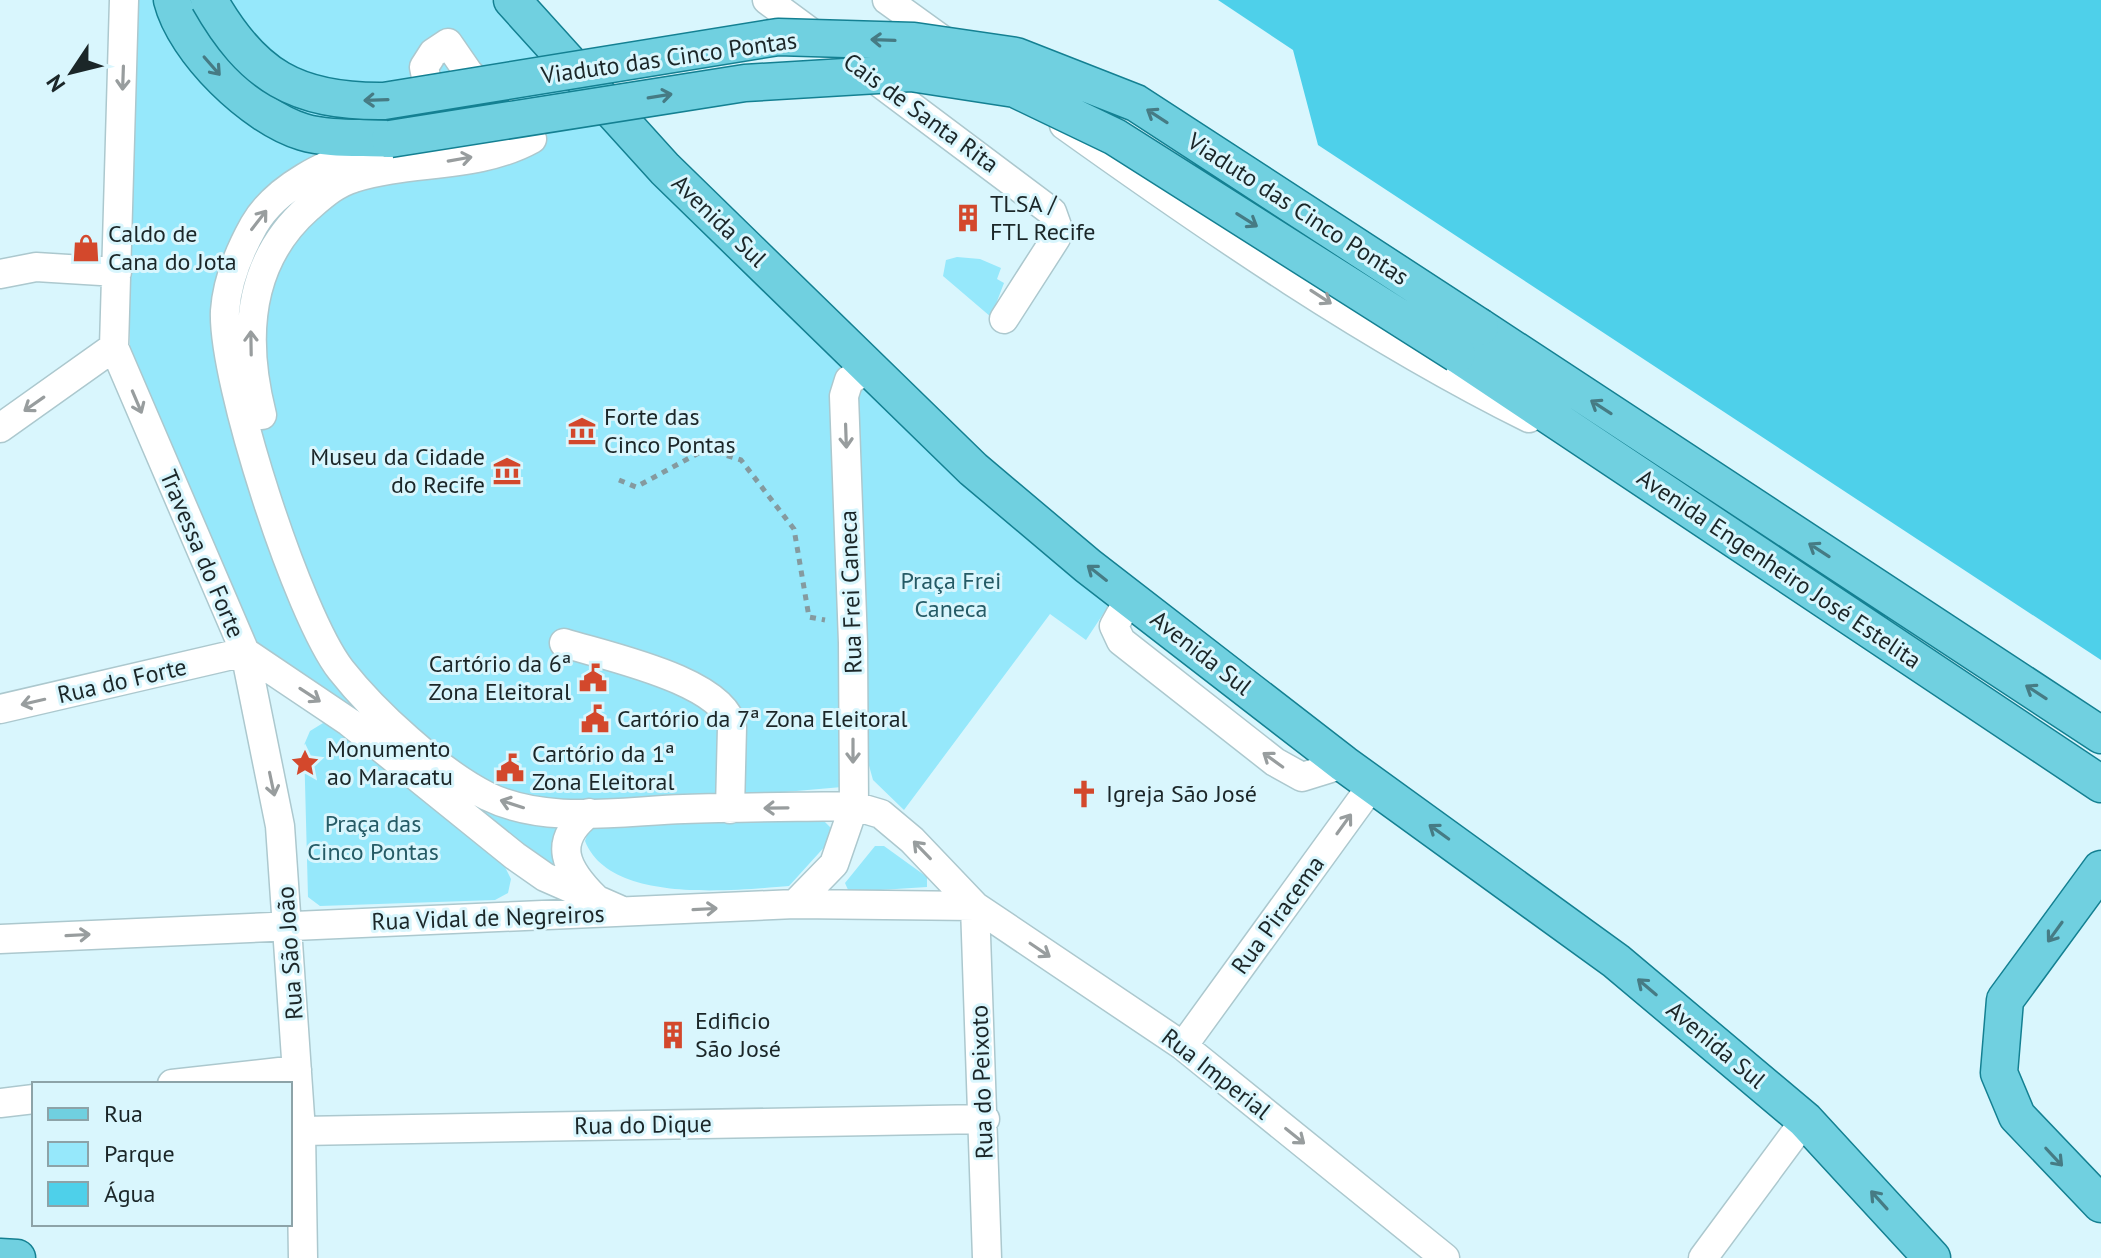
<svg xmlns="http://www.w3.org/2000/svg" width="2101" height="1258" viewBox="0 0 2101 1258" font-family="'PT Sans',sans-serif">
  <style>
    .green { fill: #96e8fb }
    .water { fill: #4ed0ea }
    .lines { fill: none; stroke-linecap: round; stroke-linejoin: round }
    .minor-casing { stroke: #acc8ce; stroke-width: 31 }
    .major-casing { stroke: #148092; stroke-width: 39 }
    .path { stroke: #859a9f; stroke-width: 5; stroke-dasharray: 6 6; stroke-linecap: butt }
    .minor { stroke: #fff; stroke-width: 28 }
    .major { stroke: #70d0e0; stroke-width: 36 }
    .major-bridge-casing { stroke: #148092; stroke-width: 39; stroke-linecap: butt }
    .major-bridge { stroke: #70d0e0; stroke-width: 36 }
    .oneway { stroke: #467b84 }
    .oneway2 { stroke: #989d9e }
    .labels { text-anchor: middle; stroke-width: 6; stroke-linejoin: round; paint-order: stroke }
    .street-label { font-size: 24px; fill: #1b2628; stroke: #d9f6fd }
    .poi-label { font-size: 24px; fill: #1b2628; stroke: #d9f6fd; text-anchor: start }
    .park-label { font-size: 24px; fill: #255b66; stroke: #d9f6fd }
  </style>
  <rect width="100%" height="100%" fill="#d9f6fd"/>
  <path class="green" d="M129,0h363l348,357 2,430 -147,13 -112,5 -10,78 -317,-234 -126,-282z
    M957,257l23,2 21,9 -4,11 7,4 -13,34 -48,-41 3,-16z
    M856,380l155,146 100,76 -25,38 -36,-26 -146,196 -31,-30 -5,-18z
    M328,720l14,3 163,144 6,12 -3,14 -13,7 -175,6 -12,-9 -4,-152 6,-14z
    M822,819l9,9 -3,15 -39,43c-54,4 -179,19 -204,-45l4,-12 9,-6z
    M875,846h9l43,31v10l-78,5 -4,-9z"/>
  <path class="water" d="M1218,0h883v660l-783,-515 -25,-95z"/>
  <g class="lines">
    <defs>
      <path id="minor" d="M124,0l-10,347 131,305 35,174 21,305 2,127
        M767,0l57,42
        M887,0l64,46
        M864,71l188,141 5,14 -1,12 -52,81
        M1064,125c147,105 304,213 465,293
        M384,141c-45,19 -104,39 -130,84 -14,25 -27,57 -29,86 -3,69 73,304 116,359 33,42 98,102 146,126 59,29 134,15 197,13 57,-2 113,-2 170,-3l27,8 31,26 63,66 208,140 262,212
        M429,151l6,-28 -11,-56 9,-14 15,-10 20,29 53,58
        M0,274l36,-7 81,5
        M262,415c-19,-75 -16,-152 46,-207 14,-12 28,-25 46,-30 57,-18 124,-9 178,-39
        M0,428l114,-81
        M1129,599l-15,27 7,15 154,121 27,15 42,-13
        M564,643c41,13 162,38 168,84l-2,82
        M245,652l104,70 166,134 30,21 73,32
        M0,709l245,-57
        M589,813c-38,29 -23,56 6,85
        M795,904l39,-40 20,-58 -1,-163 -9,-247 5,-16 19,-10
        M975,906l12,352
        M0,939l795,-35 180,2
        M1183,1046l190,-262
        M172,1084l125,-14
        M0,1103l34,-4
        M301,1131l684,-12
        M1703,1258l102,-138"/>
      <path id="major" d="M172,0c13,51 81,117 131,132 26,8 60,5 87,7
        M512,0l153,169 308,300 115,97 256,198 272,197 189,159 127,138
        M1480,327l621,408
        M1457,354l644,430
        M2101,869l-96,131 -6,73 18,43 84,88
        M0,1257l17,1"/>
    </defs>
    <use href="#minor" class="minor-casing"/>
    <use href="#major" class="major-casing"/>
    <path class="path" d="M619,480l17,7 70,-38 35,11 53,69 15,88 16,3"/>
    <use href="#minor" class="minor"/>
    <use href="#major" class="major"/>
    <defs>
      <path id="major-bridge" d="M209,0c43,76 87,102 175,101l394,-64 136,4 102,15 120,47 344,224
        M390,139l355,-56 166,-10 104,16 100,48 342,217"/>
    </defs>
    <use href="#major-bridge" class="major-bridge-casing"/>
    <use href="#major-bridge" class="major-bridge"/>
  </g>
  <defs><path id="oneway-shaft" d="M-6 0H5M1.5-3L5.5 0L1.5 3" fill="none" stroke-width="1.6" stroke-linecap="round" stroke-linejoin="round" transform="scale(2)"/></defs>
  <g class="oneway">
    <use href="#oneway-shaft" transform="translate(883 40) rotate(-178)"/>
    <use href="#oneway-shaft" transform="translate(212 66) rotate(49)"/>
    <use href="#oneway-shaft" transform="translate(660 96) rotate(-9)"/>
    <use href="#oneway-shaft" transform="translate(376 100) rotate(178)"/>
    <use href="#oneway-shaft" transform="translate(1157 116) rotate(-147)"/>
    <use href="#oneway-shaft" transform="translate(1247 220) rotate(32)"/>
    <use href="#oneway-shaft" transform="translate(1601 407) rotate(-147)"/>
    <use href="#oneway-shaft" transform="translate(1819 550) rotate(-147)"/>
    <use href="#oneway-shaft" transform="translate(1097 573) rotate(-142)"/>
    <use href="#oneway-shaft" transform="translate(2036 692) rotate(-147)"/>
    <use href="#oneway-shaft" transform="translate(1439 832) rotate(-144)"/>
    <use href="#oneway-shaft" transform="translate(2055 932) rotate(126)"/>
    <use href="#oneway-shaft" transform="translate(1647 987) rotate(-140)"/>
    <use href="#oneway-shaft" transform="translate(2054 1157) rotate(47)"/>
    <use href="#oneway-shaft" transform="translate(1879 1200) rotate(-132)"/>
  </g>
  <g class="oneway2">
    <use href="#oneway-shaft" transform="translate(123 78) rotate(92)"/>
    <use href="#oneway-shaft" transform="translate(460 159) rotate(-10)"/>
    <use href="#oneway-shaft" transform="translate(259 220) rotate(-52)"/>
    <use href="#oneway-shaft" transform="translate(1321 297) rotate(33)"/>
    <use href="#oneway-shaft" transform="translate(251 343) rotate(-91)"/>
    <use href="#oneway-shaft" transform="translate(137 402) rotate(67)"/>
    <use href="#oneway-shaft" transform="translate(34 404) rotate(145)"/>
    <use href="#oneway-shaft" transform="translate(846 436) rotate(88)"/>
    <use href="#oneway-shaft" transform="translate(310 695) rotate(33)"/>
    <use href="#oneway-shaft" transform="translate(33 702) rotate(167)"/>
    <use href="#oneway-shaft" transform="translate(853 751) rotate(90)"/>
    <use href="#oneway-shaft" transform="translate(1273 760) rotate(-144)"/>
    <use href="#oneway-shaft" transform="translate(272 784) rotate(78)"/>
    <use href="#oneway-shaft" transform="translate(512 804) rotate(-162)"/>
    <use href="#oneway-shaft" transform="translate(776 808) rotate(179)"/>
    <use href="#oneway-shaft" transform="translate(1344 824) rotate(-54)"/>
    <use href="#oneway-shaft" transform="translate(922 850) rotate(-134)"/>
    <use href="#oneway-shaft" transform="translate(705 909) rotate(-3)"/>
    <use href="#oneway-shaft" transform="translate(78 935) rotate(-3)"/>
    <use href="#oneway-shaft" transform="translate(1040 950) rotate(34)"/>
    <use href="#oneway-shaft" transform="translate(1295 1136) rotate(39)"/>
  </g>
  <defs>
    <symbol id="building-bare" viewBox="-9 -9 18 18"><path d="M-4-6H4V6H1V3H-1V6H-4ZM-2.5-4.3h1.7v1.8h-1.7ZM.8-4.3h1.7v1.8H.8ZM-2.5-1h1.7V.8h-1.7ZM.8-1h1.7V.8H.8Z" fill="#d3482c" stroke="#d9f6fd" stroke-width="2.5" paint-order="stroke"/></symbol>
    <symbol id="shop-bare" viewBox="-9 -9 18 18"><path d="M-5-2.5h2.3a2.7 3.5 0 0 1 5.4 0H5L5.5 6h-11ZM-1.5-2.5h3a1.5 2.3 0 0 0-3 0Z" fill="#d3482c" stroke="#d9f6fd" stroke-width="2.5" paint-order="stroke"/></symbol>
    <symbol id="museum-bare" viewBox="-9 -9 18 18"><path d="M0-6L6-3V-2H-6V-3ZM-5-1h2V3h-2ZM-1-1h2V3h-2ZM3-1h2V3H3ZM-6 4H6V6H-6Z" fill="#d3482c" stroke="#d9f6fd" stroke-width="2.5" paint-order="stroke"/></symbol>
    <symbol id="civic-bare" viewBox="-9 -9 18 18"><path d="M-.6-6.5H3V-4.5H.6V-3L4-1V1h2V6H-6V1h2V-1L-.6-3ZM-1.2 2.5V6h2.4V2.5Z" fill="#d3482c" stroke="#d9f6fd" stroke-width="2.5" paint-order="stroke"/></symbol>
    <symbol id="sight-bare" viewBox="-9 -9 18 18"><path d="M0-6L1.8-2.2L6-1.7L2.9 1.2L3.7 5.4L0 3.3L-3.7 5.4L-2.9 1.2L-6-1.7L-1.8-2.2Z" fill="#d3482c" stroke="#d9f6fd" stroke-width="2.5" paint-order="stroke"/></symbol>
    <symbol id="church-bare" viewBox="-9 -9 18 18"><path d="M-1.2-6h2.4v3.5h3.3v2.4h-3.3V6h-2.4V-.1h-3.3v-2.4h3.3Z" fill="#d3482c" stroke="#d9f6fd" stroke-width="2.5" paint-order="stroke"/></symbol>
  </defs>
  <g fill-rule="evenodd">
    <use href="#building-bare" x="948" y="198" width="40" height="40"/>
    <use href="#shop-bare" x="66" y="228" width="40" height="40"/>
    <use href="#museum-bare" x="562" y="411" width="40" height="40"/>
    <use href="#museum-bare" x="487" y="451" width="40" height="40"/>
    <use href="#civic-bare" x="573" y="658" width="40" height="40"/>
    <use href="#civic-bare" x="575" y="699" width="40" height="40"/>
    <use href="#sight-bare" x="285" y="743" width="40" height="40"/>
    <use href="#civic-bare" x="490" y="748" width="40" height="40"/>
    <use href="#church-bare" x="1064" y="774" width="40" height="40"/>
    <use href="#building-bare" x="653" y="1015" width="40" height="40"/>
  </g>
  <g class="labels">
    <g class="street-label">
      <text transform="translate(669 58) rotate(-8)" y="8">Viaduto das Cinco Pontas</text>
      <text transform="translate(921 113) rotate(36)" y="8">Cais de Santa Rita</text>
      <text transform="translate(1298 209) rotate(33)" y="8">Viaduto das Cinco Pontas</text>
      <text transform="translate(719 221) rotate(44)" y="8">Avenida Sul</text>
      <text transform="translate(202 554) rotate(67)" y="8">Travessa do Forte</text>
      <text transform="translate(1779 569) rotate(34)" y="8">Avenida Engenheiro José Estelita</text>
      <text transform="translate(851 592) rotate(-92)" y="8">Rua Frei Caneca</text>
      <text transform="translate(1201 653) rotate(38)" y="8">Avenida Sul</text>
      <text transform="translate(122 681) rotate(-13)" y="8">Rua do Forte</text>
      <text transform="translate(1278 915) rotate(-54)" y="8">Rua Piracema</text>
      <text transform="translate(488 918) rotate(-2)" y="8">Rua Vidal de Negreiros</text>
      <text transform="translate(290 953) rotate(-94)" y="8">Rua São João</text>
      <text transform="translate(1716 1045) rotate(40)" y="8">Avenida Sul</text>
      <text transform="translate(1216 1074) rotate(38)" y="8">Rua Imperial</text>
      <text transform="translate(982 1082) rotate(-92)" y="8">Rua do Peixoto</text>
      <text transform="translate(643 1125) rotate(-1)" y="8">Rua do Dique</text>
    </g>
    <g class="poi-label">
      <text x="990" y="212">TLSA /<tspan x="990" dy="28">FTL Recife</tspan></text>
      <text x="108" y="242">Caldo de<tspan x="108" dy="28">Cana do Jota</tspan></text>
      <text x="604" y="425">Forte das<tspan x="604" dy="28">Cinco Pontas</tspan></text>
      <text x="485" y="465" text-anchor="end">Museu da Cidade<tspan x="485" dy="28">do Recife</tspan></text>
      <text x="571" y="672" text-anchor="end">Cartório da 6ª<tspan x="571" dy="28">Zona Eleitoral</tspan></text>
      <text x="617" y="727">Cartório da 7ª Zona Eleitoral</text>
      <text x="327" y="757">Monumento<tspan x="327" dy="28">ao Maracatu</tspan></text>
      <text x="532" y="762">Cartório da 1ª<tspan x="532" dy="28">Zona Eleitoral</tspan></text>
      <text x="1106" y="802">Igreja São José</text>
      <text x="695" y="1029">Edificio<tspan x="695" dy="28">São José</tspan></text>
    </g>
    <g class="park-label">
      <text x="951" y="589">Praça Frei<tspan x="951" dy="28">Caneca</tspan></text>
      <text x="373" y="832">Praça das<tspan x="373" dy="28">Cinco Pontas</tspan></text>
    </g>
  </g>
  <rect x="32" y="1082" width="260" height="144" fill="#d9f6fd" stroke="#8da3a8" stroke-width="2"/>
  <rect x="48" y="1108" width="40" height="12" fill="#70d0e0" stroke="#8da3a8" stroke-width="2"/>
  <text x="104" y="1122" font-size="24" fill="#1b2628">Rua</text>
  <rect x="48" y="1142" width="40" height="24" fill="#96e8fb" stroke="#8da3a8" stroke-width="2"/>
  <text x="104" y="1162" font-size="24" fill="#1b2628">Parque</text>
  <rect x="48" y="1182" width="40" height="24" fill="#4ed0ea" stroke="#8da3a8" stroke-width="2"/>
  <text x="104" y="1202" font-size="24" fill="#1b2628">Água</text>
  <g transform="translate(72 72) rotate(235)" stroke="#d9f6fd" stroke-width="6" paint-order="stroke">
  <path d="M0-6L14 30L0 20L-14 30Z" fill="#1b2628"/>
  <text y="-12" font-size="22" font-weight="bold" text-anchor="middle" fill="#1b2628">N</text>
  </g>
</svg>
